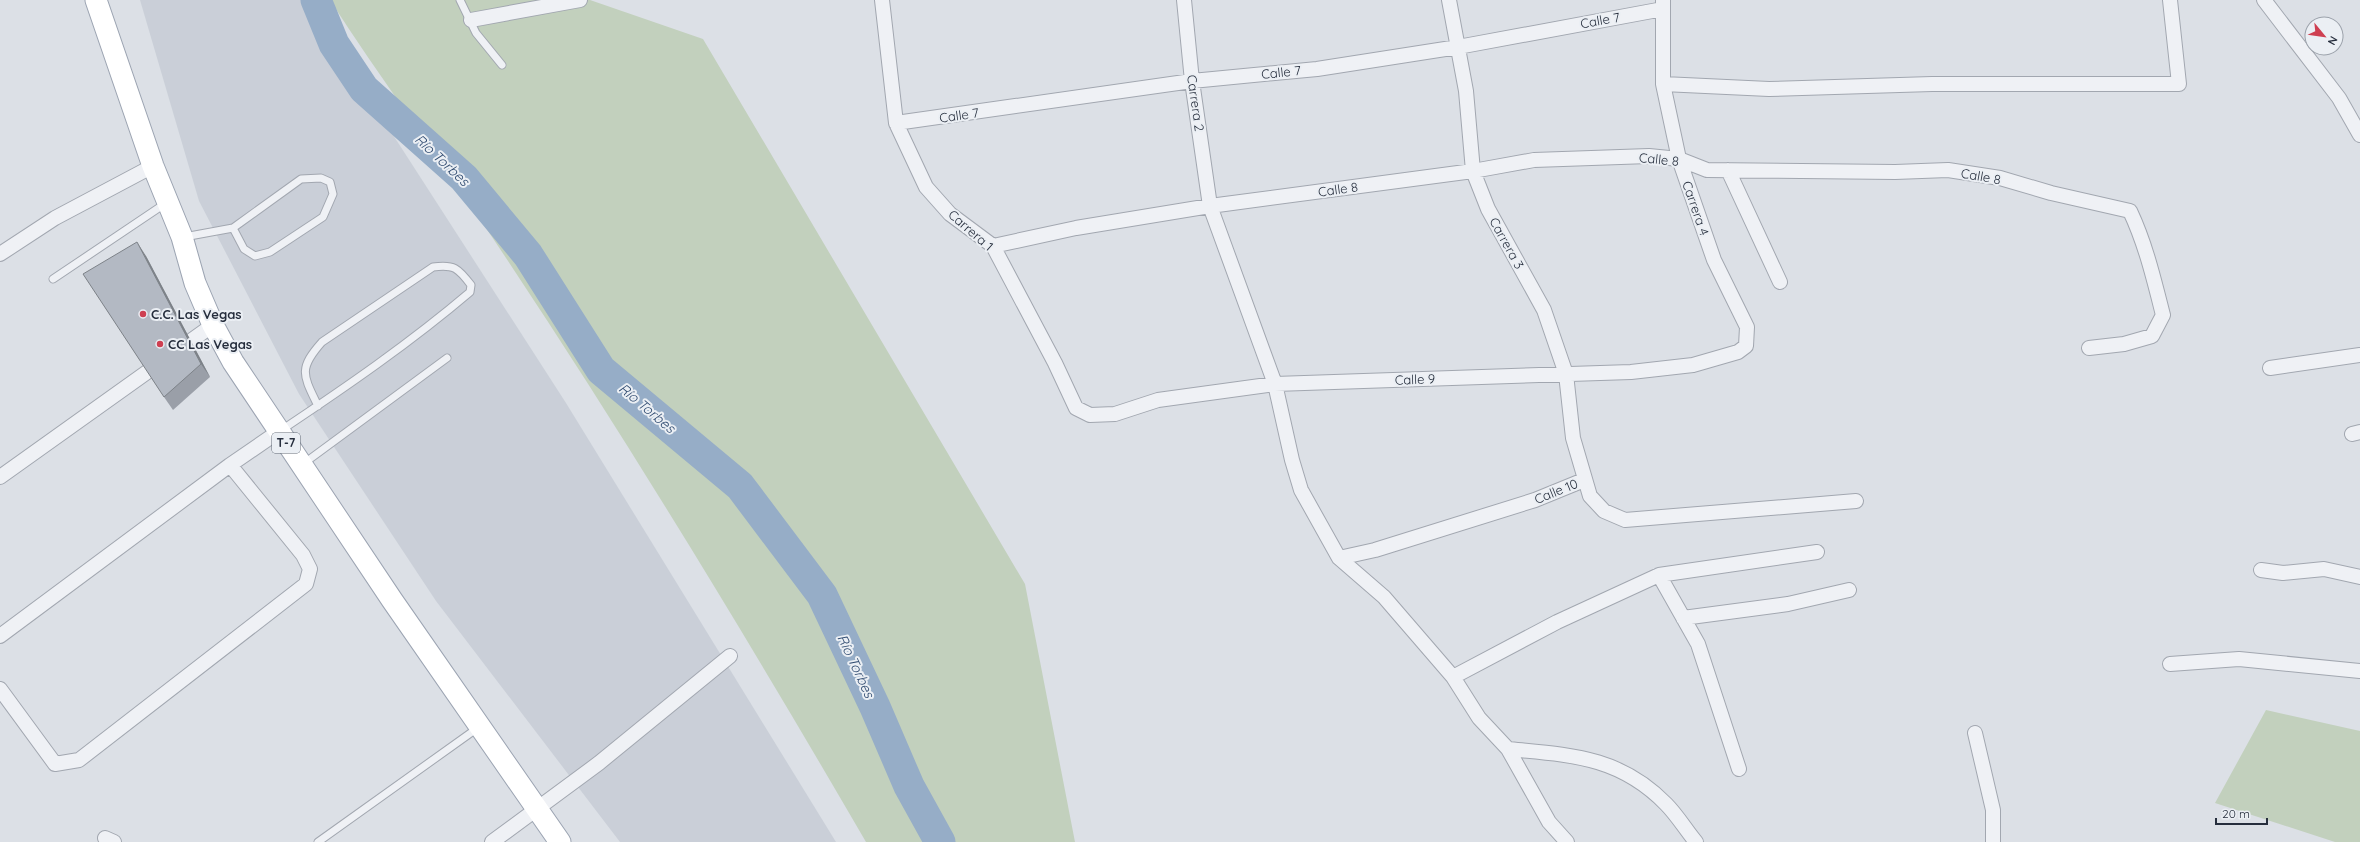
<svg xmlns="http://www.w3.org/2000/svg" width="2360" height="842" viewBox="0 0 2360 842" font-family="Quicksand,sans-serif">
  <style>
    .built { fill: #cacfd8 }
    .green { fill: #c2d0bd }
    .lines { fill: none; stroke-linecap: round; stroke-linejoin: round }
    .river { stroke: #96adc7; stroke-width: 31 }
    .service-casing { stroke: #a2a7b0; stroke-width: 9 }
    .minor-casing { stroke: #a2a7b0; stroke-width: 16 }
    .primary-casing { stroke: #9ca4b2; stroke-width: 23 }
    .service { stroke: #eff1f5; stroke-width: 7 }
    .minor { stroke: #eff1f5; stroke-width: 14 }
    .primary { stroke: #fff; stroke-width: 21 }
    .wall { fill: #9a9fa8 }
    .shaded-wall { fill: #7d8288 }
    .building { fill: #b3b9c3; stroke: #7d8288 }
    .poi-dot { fill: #ce3f51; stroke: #ebeff4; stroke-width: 1.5 }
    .labels { text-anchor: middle; stroke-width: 4; stroke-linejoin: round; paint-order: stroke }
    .shield { fill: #ebeff4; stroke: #616874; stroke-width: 1 }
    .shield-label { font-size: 12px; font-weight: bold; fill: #262e3d }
    .street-label { font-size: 13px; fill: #262e3d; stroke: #ebeff4 }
    .poi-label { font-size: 13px; font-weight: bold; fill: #262e3d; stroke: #ebeff4; text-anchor: start }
    .water-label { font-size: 14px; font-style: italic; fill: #304b70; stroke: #ebeff4 }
  </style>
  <rect width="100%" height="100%" fill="#dce0e6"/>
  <path class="built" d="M140,0h166l260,403 270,439h-216l-184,-241 -137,-207 -100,-193z"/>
  <path class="green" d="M330,0h260l113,39 322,545 50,258h-209c-121,-208 -246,-414 -380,-614 -51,-77 -106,-150 -156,-228z
    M2266,710l94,21v111h-25l-120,-39z"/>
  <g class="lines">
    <path class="river" d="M316,0l18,44 30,45 100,89 64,77 73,115 139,116 82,109 53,112 34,79 31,56"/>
    <defs>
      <path id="service" d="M460,0l16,33 26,32
        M184,237l49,-9 68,-49 20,-1 9,4 3,12 -10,23 -53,35 -15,4 -11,-7 -11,-21
        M53,279l113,-76
        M280,431c66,-44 130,-88 190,-139l1,-7c-13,-17 -17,-21 -38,-18l-111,75c-24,27 -19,33 -4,64
        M303,464l144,-106
        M318,842l161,-115"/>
      <path id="minor" d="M882,0l14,123 30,64 24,27 43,32 62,117 21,45 14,7 25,-1 43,-14 117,-16 356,-12 62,-7 45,-13 8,-6 1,-19 -33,-67 -35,-101 -16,-75v-84
        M1184,0l8,81 18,125 65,178 17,76 9,30 38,68 45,39 69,80 26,41 29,31 41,73 18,20
        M1449,0l17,91 7,80 15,38 56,101 22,64 7,64 17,58 14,15 21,9 231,-19
        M2264,0l75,98 21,37
        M471,20l109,-20
        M1663,84l106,5 163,-5h247l-9,-84
        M896,123l296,-42 125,-12 141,-22 205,-38
        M1728,170l52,112
        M993,246l83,-18 134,-22 263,-35 61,-11 115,-4 30,3 28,11 188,2 53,-2 52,8 51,15 79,18c16,34 24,69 33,104l-11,21 -28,8 -35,4
        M0,254l55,-36 98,-52
        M2270,368l90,-13
        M2352,434l8,-2
        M0,477l213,-152
        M1339,558l36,-8 160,-50 49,-20
        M2261,570l22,3 41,-4 36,8
        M1659,575l158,-23
        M1683,618l105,-14 61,-14
        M0,636l230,-171 48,-33
        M2170,664l69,-5 121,12
        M1453,677l104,-55 102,-47 39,69 41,125
        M0,689l55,75 24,-4 227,-176 4,-15 -7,-14 -73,-90
        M1975,733l18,77v32
        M1508,749c62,6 111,7 158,55 11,11 20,26 30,38
        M105,838l9,4
        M492,842l107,-79 131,-107"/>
      <path id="primary" d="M96,0l57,166 29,71 13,46 18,42 20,37 159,238 168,242"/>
    </defs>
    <use href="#service" class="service-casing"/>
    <use href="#minor" class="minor-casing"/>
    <use href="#primary" class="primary-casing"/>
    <use href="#service" class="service"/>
    <use href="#minor" class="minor"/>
    <use href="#primary" class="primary"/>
  </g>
  <path class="wall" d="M146,256l64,121 -37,33 -9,-13z"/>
  <path class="shaded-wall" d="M137,242l9,14 64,121 -9,-13z"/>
  <path class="building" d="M137,242l64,122 -37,33 -81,-123z"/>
  <g class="poi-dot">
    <circle cx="143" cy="314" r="4"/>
    <circle cx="160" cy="344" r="4"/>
  </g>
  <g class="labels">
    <rect class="shield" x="272" y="433" width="28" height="20" rx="3"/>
    <g class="shield-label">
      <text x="286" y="447">T-7</text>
    </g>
    <g class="street-label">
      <text transform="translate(1600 20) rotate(-10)" y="5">Calle 7</text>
      <text transform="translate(1281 72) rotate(-6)" y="5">Calle 7</text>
      <text transform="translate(1196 103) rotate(82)" y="5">Carrera 2</text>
      <text transform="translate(959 115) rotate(-8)" y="5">Calle 7</text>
      <text transform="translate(1659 159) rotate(6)" y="5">Calle 8</text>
      <text transform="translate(1981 176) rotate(10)" y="5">Calle 8</text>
      <text transform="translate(1338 189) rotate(-8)" y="5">Calle 8</text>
      <text transform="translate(1696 208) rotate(71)" y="5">Carrera 4</text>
      <text transform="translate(971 230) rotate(41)" y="5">Carrera 1</text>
      <text transform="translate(1507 243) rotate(61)" y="5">Carrera 3</text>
      <text transform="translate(1415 379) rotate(-2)" y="5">Calle 9</text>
      <text transform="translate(1556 491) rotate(-22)" y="5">Calle 10</text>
    </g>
    <g class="poi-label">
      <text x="151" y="319">C.C. Las Vegas</text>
      <text x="168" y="349">CC Las Vegas</text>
    </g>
    <g class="water-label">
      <text transform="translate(442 160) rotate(43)" y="5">Río Torbes</text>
      <text transform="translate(647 408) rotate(40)" y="5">Río Torbes</text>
      <text transform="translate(856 666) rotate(65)" y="5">Río Torbes</text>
    </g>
  </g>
  <g transform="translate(2324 36) rotate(119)"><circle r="19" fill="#ebeff4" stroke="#9ca2ab"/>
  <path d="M0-3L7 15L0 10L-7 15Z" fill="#ce3f51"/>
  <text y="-6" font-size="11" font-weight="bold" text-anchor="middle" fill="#262e3d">N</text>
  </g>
  <path d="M2216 818v6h51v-6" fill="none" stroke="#262e3d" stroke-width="2"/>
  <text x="2222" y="818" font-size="12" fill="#262e3d" stroke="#ebeff4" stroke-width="3" paint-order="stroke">20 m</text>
</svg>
